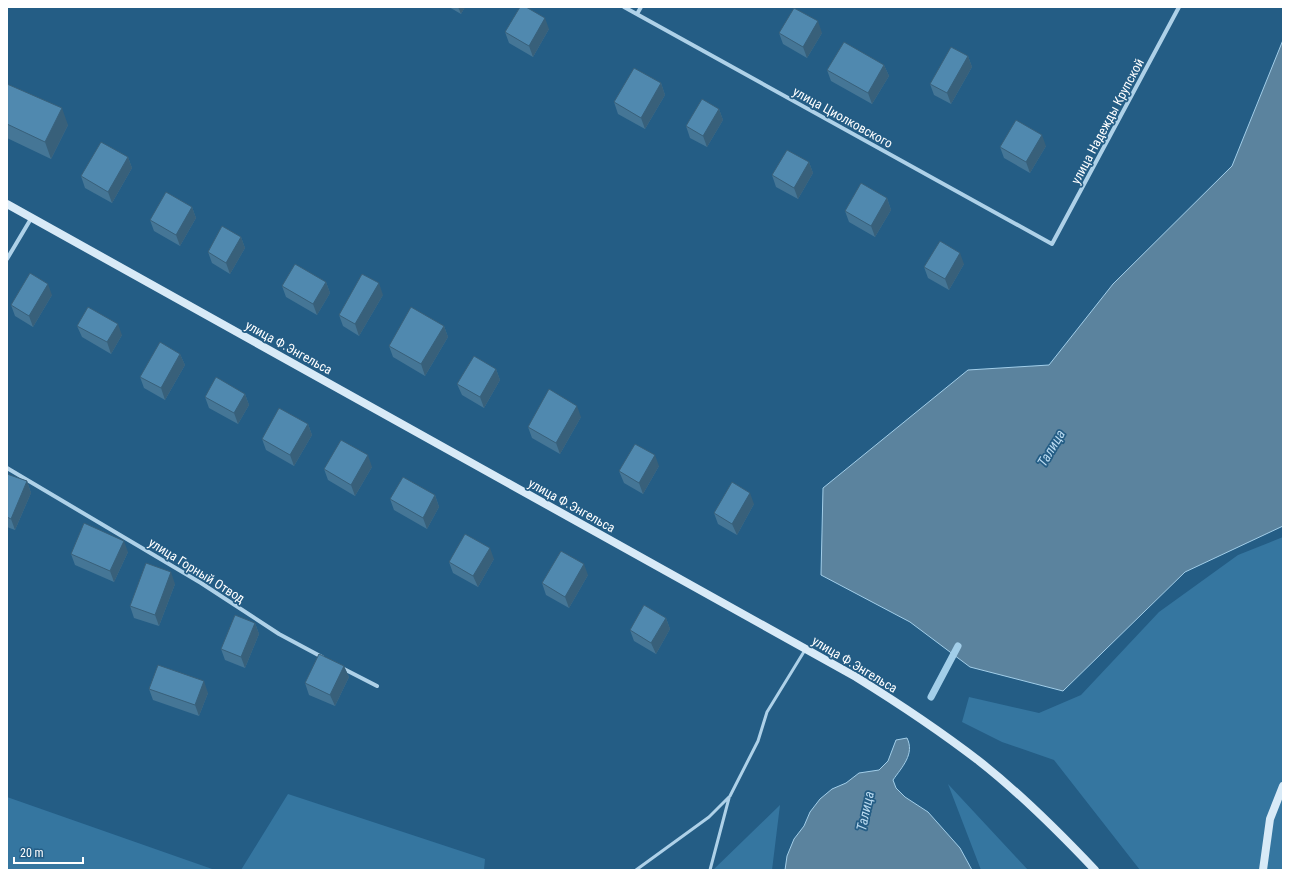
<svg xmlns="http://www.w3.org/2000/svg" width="1290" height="877" viewBox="0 0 1290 877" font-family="'Roboto Condensed',sans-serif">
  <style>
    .green { fill: #3576a0 }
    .water { fill: #5b839e; stroke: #a2cee9 }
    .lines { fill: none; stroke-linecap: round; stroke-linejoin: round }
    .stream { stroke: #a2cee9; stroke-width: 7 }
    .lane { stroke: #aed1e8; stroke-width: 3 }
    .street { stroke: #aed1e8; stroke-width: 4 }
    .secondary { stroke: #d8eaf7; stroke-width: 8 }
    .wall { fill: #457696 }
    .shaded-wall { fill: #38607a }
    .building { fill: #5089af; stroke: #38607a }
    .labels { text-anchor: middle; stroke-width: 3.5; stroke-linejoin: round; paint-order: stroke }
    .street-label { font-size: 13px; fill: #fff; stroke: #245d85 }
    .water-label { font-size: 14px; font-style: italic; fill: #b9daf0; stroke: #245d85 }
  </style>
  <rect width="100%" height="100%" fill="#245d85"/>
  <path class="green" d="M1283,537v333h-143l-86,-110 -52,-18 -40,-20 7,-25 70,16 42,-18 78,-83 79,-57z
    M948,784l80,86h-47z
    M288,794l197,65 -1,11h-243z
    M7,797l208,73h-208z
    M780,805l-8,65h-59z"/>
  <path class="water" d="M1283,40v486l-98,46 -122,119 -93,-24 -60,-45 -89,-47 2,-87 145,-118 81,-5 64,-81 119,-118z
    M907,738c8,16 -5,29 -14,42l3,8 9,9 23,15 32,36 12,22h-187l2,-14 7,-17 10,-13 6,-14 10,-13 12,-10 14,-6 13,-10 20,-3 9,-9 8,-21z"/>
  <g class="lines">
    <path class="stream" d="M931,697l27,-51"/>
    <path class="lane" d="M636,870l73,-53 21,-21 28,-55 9,-29 38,-62
      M710,870l19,-72"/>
    <path class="street" d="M624,7l428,237 127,-237
      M637,14l4,-7
      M7,259l25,-42
      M7,468l194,115 78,51 43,23
      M342,668l35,18"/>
    <path class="secondary" d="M7,204l849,473c42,26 84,54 123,84 41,32 80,71 116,109
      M1263,870l7,-51 13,-33"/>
  </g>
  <path class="wall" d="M449,7h16l-4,7z
    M549,29l-16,28 -24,-14 -4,-11z
    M779,33h43l-15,25 -24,-14z
    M968,56l4,11 -21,37 -17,-9 -4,-11z
    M884,65l5,11 -17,28 -41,-23 -4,-11z
    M661,83l4,12 -20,34 -27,-15 -4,-12z
    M7,84l61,41 -17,34 -44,-21z
    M719,109l4,11 -16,27 -17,-9 -4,-12z
    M1046,146l-16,27 -26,-15 -4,-11z
    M128,157l4,11 -20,35 -27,-15 -4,-12z
    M809,162l4,11 -15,26 -22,-12 -4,-12z
    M887,198l4,12 -16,27 -26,-15 -4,-11z
    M192,207l4,11 -16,28 -26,-15 -4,-11z
    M241,237l4,11 -15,26 -18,-11 -4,-11z
    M964,264l-15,26 -21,-12 -4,-11z
    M326,282l4,11 -13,22 -31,-18 -4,-11z
    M52,295l-19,32 -18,-11 -4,-11z
    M383,295l-24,41 -16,-10 -4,-11z
    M77,326l45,9 -11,19 -29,-17z
    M444,326l4,11 -23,39 -32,-19 -4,-11z
    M180,354l5,11 -20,35 -21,-12 -4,-11z
    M496,369l4,11 -16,28 -22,-13 -5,-11z
    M245,394l4,11 -11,19 -29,-16 -4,-11z
    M581,417l-21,37 -28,-16 -4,-11z
    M308,424l4,11 -18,31 -28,-16 -4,-11z
    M659,466l-16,28 -19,-11 -5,-12z
    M372,467l-17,29 -27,-16 -4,-11z
    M7,474l20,7 4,12 -16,37 -8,-3z
    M435,495l4,12 -12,22 -33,-19 -4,-11z
    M754,504l-17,31 -19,-11 -4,-11z
    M128,552l-14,30 -39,-17 -4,-11z
    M494,559l-16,28 -25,-14 -4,-11z
    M588,575l-19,33 -23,-13 -4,-12z
    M175,584l-16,42 -25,-8 -4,-12z
    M666,618l4,11 -14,25 -22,-13 -4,-11z
    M255,623l4,11 -14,34 -20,-8 -4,-11z
    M344,666l5,11 -14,29 -26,-11 -4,-12z
    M149,689l59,4 -9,23 -46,-16z"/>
  <path class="shaded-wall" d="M458,7h7l-4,7z
    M545,18l4,11 -16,28 -4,-11z
    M818,21l4,12 -15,25 -4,-11z
    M968,56l4,11 -21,37 -4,-11z
    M884,65l5,11 -17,28 -4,-11z
    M661,83l4,12 -20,34 -4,-11z
    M62,108l6,17 -17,34 -6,-17z
    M719,109l4,11 -16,27 -4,-11z
    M1042,135l4,11 -16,27 -4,-11z
    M128,157l4,11 -20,35 -4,-11z
    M809,162l4,11 -15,26 -4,-11z
    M887,198l4,12 -16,27 -4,-11z
    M192,207l4,11 -16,28 -4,-11z
    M241,237l4,11 -15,26 -4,-11z
    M960,253l4,11 -15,26 -4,-11z
    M326,282l4,11 -13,22 -4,-11z
    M379,283l4,12 -24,41 -4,-12z
    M48,284l4,11 -19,32 -4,-11z
    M118,324l4,11 -11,19 -4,-12z
    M444,326l4,11 -23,39 -4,-12z
    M180,354l5,11 -20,35 -4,-12z
    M496,369l4,11 -16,28 -4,-11z
    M245,394l4,11 -11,19 -4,-11z
    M577,406l4,11 -21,37 -4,-11z
    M308,424l4,11 -18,31 -4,-11z
    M368,455l4,12 -17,29 -4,-11z
    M655,455l4,11 -16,28 -4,-11z
    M27,481l4,12 -16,37 -4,-11z
    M750,493l4,11 -17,31 -5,-11z
    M435,495l4,12 -12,22 -4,-11z
    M124,541l4,11 -14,30 -4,-11z
    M490,548l4,11 -16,28 -5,-11z
    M584,564l4,11 -19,33 -4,-11z
    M171,572l4,12 -16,42 -4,-11z
    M666,618l4,11 -14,25 -5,-11z
    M255,623l4,11 -14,34 -4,-11z
    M344,666l5,11 -14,29 -5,-11z
    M204,681l4,12 -9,23 -4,-11z"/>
  <path class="building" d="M520,7h6l19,11 -16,28 -24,-14z
    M794,8l24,13 -15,26 -24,-14z
    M844,42l40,23 -16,28 -41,-23z
    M951,47l17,9 -21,37 -17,-9z
    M634,68l27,15 -20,35 -27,-16z
    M7,84l55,24 -17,34 -38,-18z
    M702,99l17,10 -16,27 -17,-10z
    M1016,120l26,15 -16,27 -26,-15z
    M101,142l27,15 -20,35 -27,-16z
    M787,150l22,12 -15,26 -22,-13z
    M861,183l26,15 -16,28 -26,-15z
    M166,192l26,15 -16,28 -26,-15z
    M222,226l19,11 -15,26 -18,-11z
    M940,241l20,12 -15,26 -21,-12z
    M295,264l31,18 -13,22 -31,-18z
    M30,273l18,11 -19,32 -18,-11z
    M362,274l17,9 -24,41 -16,-9z
    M88,307l30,17 -11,18 -30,-16z
    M411,307l33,19 -23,38 -32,-18z
    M160,342l20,12 -19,34 -21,-11z
    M474,356l22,13 -16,28 -23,-13z
    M216,377l29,17 -11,19 -29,-16z
    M549,389l28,17 -21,37 -28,-16z
    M279,408l29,16 -18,31 -28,-16z
    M341,440l27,15 -17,30 -27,-16z
    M635,444l20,11 -16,28 -20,-12z
    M7,474l20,7 -16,38 -4,-2z
    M403,477l32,18 -12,23 -33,-19z
    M732,482l18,11 -18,31 -18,-11z
    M84,523l40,18 -14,30 -39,-17z
    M465,534l25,14 -17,28 -24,-14z
    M561,551l23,13 -19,33 -23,-14z
    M146,563l25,9 -16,43 -25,-9z
    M644,605l22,13 -15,25 -21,-13z
    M235,615l20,8 -14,34 -20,-8z
    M319,654l25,12 -14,29 -25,-12z
    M158,665l46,16 -9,24 -46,-16z"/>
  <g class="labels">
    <g class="street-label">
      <text transform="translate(843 117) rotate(29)" y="5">улица Циолковского</text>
      <text transform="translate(1107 121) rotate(-62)" y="5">улица Надежды Крупской</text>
      <text transform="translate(289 347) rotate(29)" y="5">улица Ф.Энгельса</text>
      <text transform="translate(572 505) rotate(29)" y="5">улица Ф.Энгельса</text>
      <text transform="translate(197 570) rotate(32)" y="5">улица Горный Отвод</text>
      <text transform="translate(855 664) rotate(31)" y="5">улица Ф.Энгельса</text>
    </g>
    <g class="water-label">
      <text transform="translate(1051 448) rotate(-59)" y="5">Талица</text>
      <text transform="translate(865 811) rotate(-78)" y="5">Талица</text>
    </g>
  </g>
  <rect width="1290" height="877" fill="none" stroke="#ffffff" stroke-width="16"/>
  <path d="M14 857v6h69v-6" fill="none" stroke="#ffffff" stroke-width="2"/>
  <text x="20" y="857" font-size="12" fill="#ffffff" stroke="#245d85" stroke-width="3" paint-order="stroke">20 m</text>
</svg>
